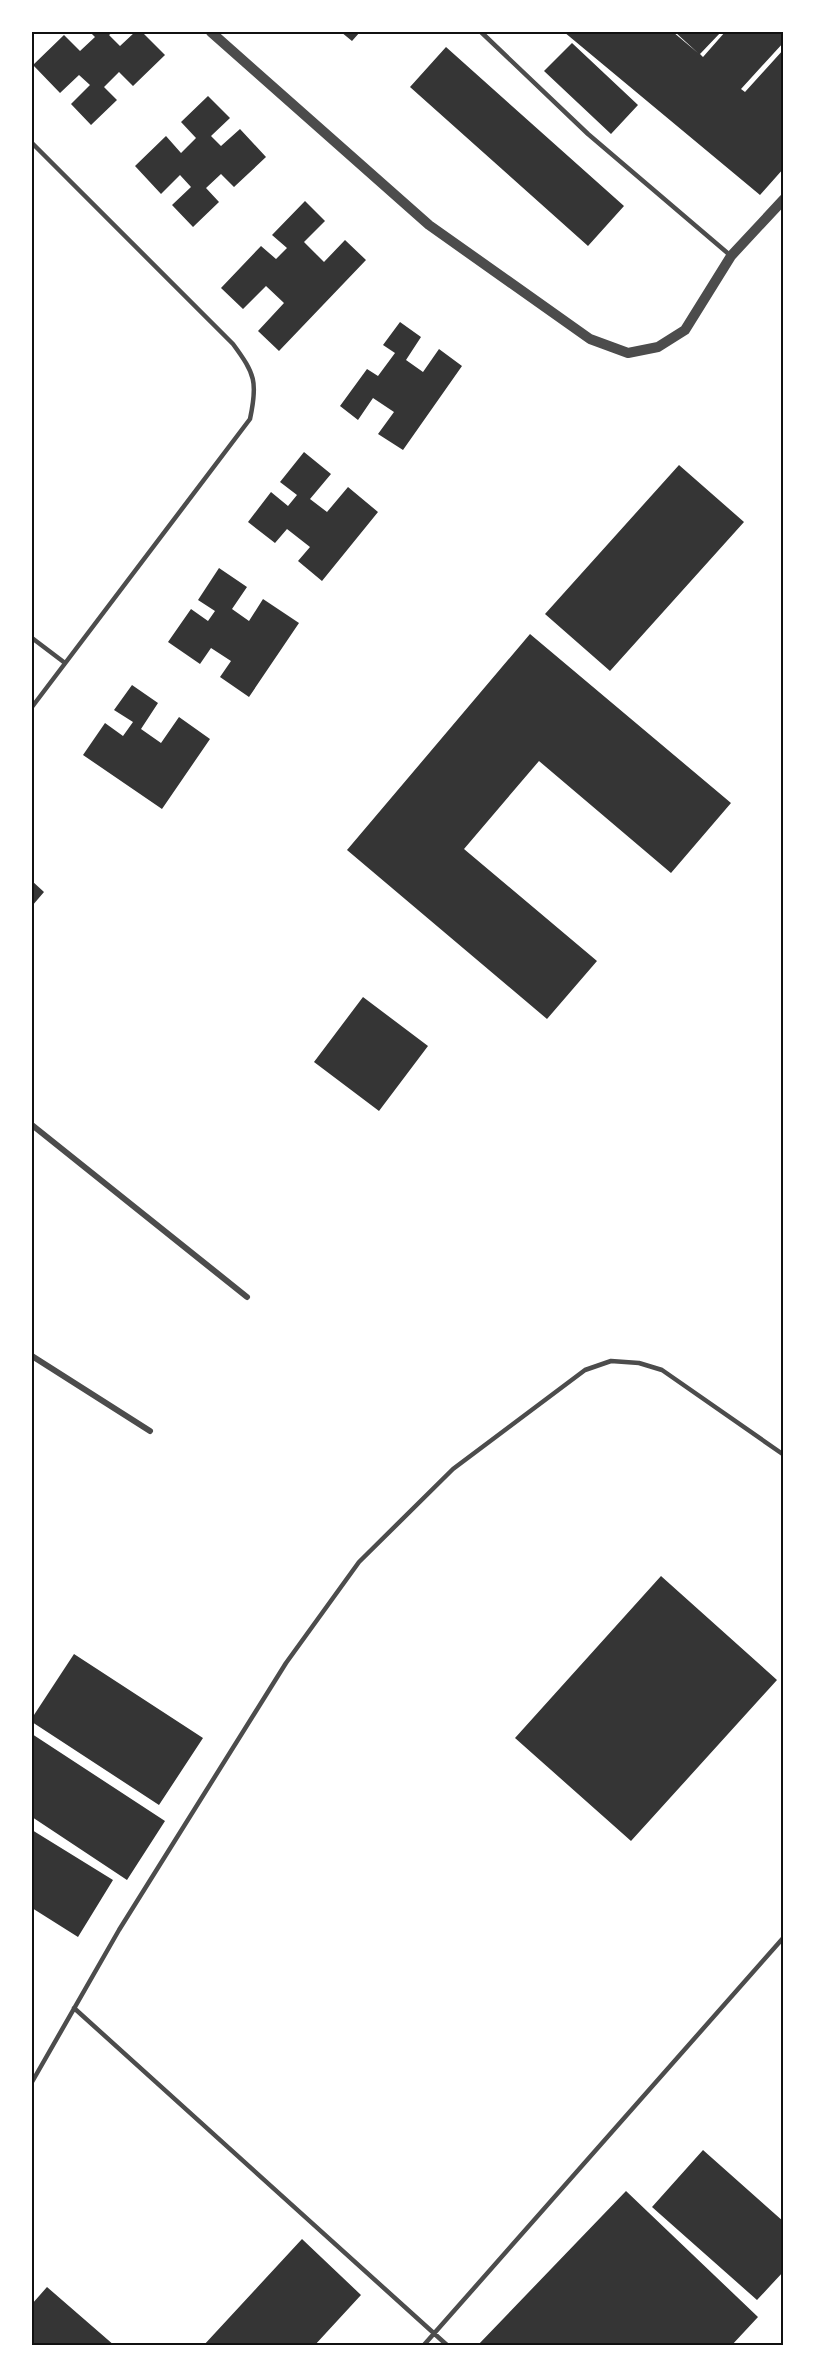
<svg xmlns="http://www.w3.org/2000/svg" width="815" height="2377" viewBox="0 0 815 2377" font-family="'Source Sans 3',sans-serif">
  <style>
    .building { fill: #353535 }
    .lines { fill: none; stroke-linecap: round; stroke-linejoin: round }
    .service { stroke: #4c4c4c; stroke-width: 4.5 }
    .minor { stroke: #4c4c4c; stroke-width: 6 }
    .tertiary { stroke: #4c4c4c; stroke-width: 10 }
    .neatline { fill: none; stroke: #111; stroke-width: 2 }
  </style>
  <rect width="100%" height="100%" fill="#fff"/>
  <path class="building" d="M90,32h23l-4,3 11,11 15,-14h7l23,23 -32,31 -14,-14 -15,15 13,13 -26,25 -20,-21 19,-19 -11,-10 -19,18 -27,-28 31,-30 16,16 15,-14z
    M341,32h19l-8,9z
    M564,32h109l25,21 -23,-21h46l-21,22 3,3 22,-25h59v10l-43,47 4,3 39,-43v119l-24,27z
    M572,43l66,62 -27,29 -67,-63z
    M446,47l178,159 -36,40 -178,-159z
    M208,96l22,22 -19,18 10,10 19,-17 26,28 -32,30 -13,-13 -15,14 13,14 -26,25 -21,-22 19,-18 -11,-12 -19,19 -26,-28 31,-30 15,17 15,-15 -15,-16z
    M305,201l20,20 -21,21 20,20 21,-22 21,20 -87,91 -21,-20 26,-28 -18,-17 -23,23 -22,-21 40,-42 15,13 11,-11 -15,-13z
    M400,322l21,15 -15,23 17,12 16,-23 23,17 -59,84 -25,-16 16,-22 -21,-14 -15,22 -18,-14 27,-37 11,7 17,-23 -12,-8z
    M304,452l27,22 -21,25 17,13 21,-25 30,25 -56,69 -24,-20 12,-14 -23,-18 -12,14 -27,-21 23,-30 17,14 9,-11 -17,-13z
    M679,465l65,57 -134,149 -65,-57z
    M219,568l28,19 -15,22 17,12 14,-22 36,24 -50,74 -29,-20 11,-16 -20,-13 -11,16 -32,-22 23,-33 17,12 7,-10 -17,-11z
    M530,634l201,169 -60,70 -132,-112 -75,88 133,112 -50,58 -200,-169z
    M132,685l26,18 -17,26 20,14 18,-26 31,22 -48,70 -79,-54 22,-32 18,13 10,-14 -19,-12z
    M32,881l12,11 -12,14z
    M363,997l65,49 -49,65 -65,-49z
    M661,1576l116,104 -146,161 -116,-103z
    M74,1654l129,84 -44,67 -127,-83v-4z
    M32,1734l133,87 -38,59 -95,-63z
    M32,1830l81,50 -35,57 -46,-29z
    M703,2150l81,72v49l-27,29 -105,-93z
    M626,2191l132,126 -27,29h-254z
    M302,2239l59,56 -47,51h-111z
    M47,2287l68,59h-83v-42z"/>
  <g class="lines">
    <path class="service" d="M481,32l107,102 143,122
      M32,143l201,201c22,30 25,38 17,75l-218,288
      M32,638l33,25
      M74,2008l374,338
      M32,2082l87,-152 167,-267 73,-101 94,-93 132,-99 26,-9 28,2 23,7 122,85
      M423,2346l361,-409"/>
    <path class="minor" d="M32,1125l215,172
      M32,1356l118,75"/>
    <path class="tertiary" d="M211,32l218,193 161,114 38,14 30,-6 27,-17 46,-74 53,-57"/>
  </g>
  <rect width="815" height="2377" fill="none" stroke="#ffffff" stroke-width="66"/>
  <rect x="33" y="33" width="749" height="2311" class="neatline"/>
</svg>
